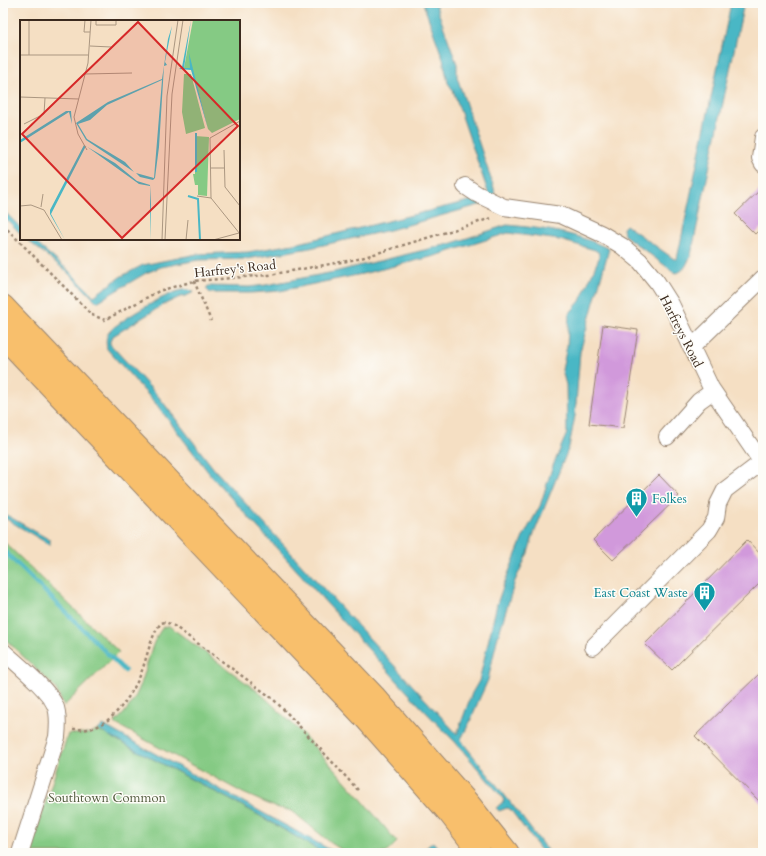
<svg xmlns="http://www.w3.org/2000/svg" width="766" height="856" viewBox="0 0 766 856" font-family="Cardo,serif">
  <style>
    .green { fill: #85ca84; stroke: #607a51 }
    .water { fill: #49b7c5; stroke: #427072 }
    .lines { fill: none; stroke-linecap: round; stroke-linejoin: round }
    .stream { stroke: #49b7c5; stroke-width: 4.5 }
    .building { fill: #d199db }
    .minor-casing { stroke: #988470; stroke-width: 18 }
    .highway-casing { stroke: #988470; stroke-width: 24 }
    .path { stroke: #988470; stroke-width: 2.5; stroke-dasharray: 3 3; stroke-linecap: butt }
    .minor { stroke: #fff; stroke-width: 16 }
    .highway { stroke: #f8bf6c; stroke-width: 22 }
    .labels { text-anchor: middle; stroke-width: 3; stroke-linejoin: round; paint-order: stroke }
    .street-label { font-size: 13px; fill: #3b2a1e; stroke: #fdfcf7 }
    .culture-label { font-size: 13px; fill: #0d838f; stroke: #fdfcf7; text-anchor: start }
    .park-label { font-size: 13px; fill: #515a3d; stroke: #fdfcf7 }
    .inset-river { fill: none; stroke: #49b7c5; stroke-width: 2 }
    .inset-road { fill: none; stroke: #ab9781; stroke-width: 1 }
    .view { fill: #d62828; fill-opacity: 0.15; stroke: #d62828; stroke-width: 2 }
    .inset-edge { fill: none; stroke: #3b2a1e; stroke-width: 2 }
  </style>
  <rect width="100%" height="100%" fill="#fdfcf7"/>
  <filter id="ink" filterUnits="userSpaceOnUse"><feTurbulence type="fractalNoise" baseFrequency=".025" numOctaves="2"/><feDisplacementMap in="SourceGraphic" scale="8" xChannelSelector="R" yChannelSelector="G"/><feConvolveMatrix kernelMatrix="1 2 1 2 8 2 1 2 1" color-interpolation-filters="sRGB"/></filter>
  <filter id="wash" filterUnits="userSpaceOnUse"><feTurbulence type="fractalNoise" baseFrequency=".012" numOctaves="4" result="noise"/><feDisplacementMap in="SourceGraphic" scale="16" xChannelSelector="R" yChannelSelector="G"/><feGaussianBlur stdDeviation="0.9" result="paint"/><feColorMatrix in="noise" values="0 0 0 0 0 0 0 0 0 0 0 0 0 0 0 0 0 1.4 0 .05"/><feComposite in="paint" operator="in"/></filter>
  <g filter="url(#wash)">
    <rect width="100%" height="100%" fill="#f5dfc3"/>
    <path class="green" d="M3,541l116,111 -55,54 -9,-19 -52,-50z
      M169,626l91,67 39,37 58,64 40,48 -11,11h-39l-16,-10 -39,-32 -17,-4 -32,-14 -129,-70c9,-7 19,-20 24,-32 10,-21 10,-45 25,-64z
      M98,730l152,80 74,43h-295l39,-119h22z"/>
    <path class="water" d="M423,3h12l22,61v13l37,111 1,9 -5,5 -100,28 -80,18 -63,11 -49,1 -37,7 -15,6 -49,29 -31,-31 -40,-32h5l37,31 26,26 26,-19 23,-12 54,-11 51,-2 51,-9 186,-46 3,-5 -35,-102 -5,-7 -5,-24z
      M731,3h13l-53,252c-4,8 -6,17 -16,18l-51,-38 -1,-7 3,-3 48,34h3z
      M3,210l18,18v6l-18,-18z
      M507,225c35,3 71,8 102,24l-29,103 -5,64 -6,31 -36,89 -5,17 -13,28 -18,59 -9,40 -10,22 -7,18 -10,19 2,4 55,69 31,41h-6l-33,-44 -3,-1 -8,3 -3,-3 8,-7 -2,-4 -46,-54 -36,-37 -208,-229 -56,-73 -49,-55c-1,-7 -2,-12 3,-18 10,-11 57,-38 72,-41 5,-1 8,0 12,2l-8,4 -6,1 -17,8 -50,31 -3,5v3l49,53 55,72 243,265 15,-41 7,-12 18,-77 7,-20 19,-47 17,-31 12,-38 15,-35 -1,-48 -4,-15 5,-24 2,-32 11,-13 19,-43v-5l-4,-3 -35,-10 -52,-7 -73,23 -73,18 -82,17 -30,2h-40l-4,-4 2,-3 41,1 17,-2 68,-13 115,-28z
      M3,513l47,27v5l-47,-28z
      M103,725l233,128h-12l-74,-43 -152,-80z
      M433,842l6,7 -5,4h-14z"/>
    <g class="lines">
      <path class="stream" d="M3,550l122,121"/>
    </g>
    <g id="blocks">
      <path class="building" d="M763,187v39l-8,8 -20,-20z
        M603,325l35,5 -15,98 -34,-4z
        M659,475l20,21 -66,64 -20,-20z
        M747,540l16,17v23l-91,90 -27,-26z
        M759,674l4,4v127l-68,-69z"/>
    </g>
  </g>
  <g filter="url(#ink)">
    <use href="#blocks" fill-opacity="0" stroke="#988470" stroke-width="1"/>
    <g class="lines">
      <defs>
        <path id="minor" d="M763,137l-3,21 3,6
          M465,186l12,8 27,13 57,8 41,19 20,12 18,15 17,21 14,22 40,84 52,76
          M691,348l72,-70
          M667,437l32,-36 14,-10
          M593,647l116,-117 7,-12 2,-14 7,-14 37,-28
          M3,651c15,14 44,37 52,54 4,9 3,22 2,32l-37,116"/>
        <path id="highway" d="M3,306l371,390 95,108 39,49
          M3,336l364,384 83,94 30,39"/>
      </defs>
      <use href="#minor" class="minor-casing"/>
      <use href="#highway" class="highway-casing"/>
      <path class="path" d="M3,225l89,90 13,5 54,-29 35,-10 75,-6 89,-16 134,-41
        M194,281l17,40
        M73,729c5,0 10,1 15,0 22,-3 40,-29 49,-47 10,-19 11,-42 24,-59l5,-1 8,4 98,72 17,17 69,75"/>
      <use href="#minor" class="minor"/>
      <use href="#highway" class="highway"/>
    </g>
  </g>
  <defs>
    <symbol id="building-pin" viewBox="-11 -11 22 30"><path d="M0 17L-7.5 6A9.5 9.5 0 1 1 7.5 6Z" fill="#0f9aa8" stroke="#fdfcf7"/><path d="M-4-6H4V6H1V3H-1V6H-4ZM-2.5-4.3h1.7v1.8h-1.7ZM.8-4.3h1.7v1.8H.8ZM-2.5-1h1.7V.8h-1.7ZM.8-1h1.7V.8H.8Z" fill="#fff"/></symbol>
  </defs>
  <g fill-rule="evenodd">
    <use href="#building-pin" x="624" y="486" width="25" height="34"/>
    <use href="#building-pin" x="692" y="580" width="25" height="34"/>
  </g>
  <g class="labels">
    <g class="street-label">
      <text transform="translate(235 268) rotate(-6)" y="5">Harfrey's Road</text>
      <text transform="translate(682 331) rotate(63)" y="5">Harfreys Road</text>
    </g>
    <g class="culture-label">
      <text x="652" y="503">Folkes</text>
      <text x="688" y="597" text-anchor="end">East Coast Waste</text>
    </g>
    <g class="park-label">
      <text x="107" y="802">Southtown Common</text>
    </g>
  </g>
  <g transform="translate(20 20)">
    <rect width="220" height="220" fill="#f5dfc3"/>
    <path d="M173,0h47v99l-28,14 -4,-4 -16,-61h-8zM164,54h7l14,54 -19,6 -4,-22zM175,116l14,1 -2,59 -9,-1v-10h-3l-2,-11h2z" fill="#85ca84"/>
    <path d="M171,0l-7,48h6l-1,-15 19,76 -17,-59 -12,-1 3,-2zM152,6l-7,36 2,3 -3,1 -5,81 -4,31 -2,2 -13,-3 -4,-4 18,5 8,-98 -55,25 -17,15 -12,4 9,15 38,23 9,10 -48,-32 -10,-17 32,-21 54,-23 6,-40zM46,91h5l1,13 -3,-12 -49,31v-3zM64,125l31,18 22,18 13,4 1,19 -1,36v-54l-11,-2 -53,-38 -35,68 14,26 -15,-26v-4z" fill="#49b7c5"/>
    <path class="inset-river" d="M176,152v-39M168,176l10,3 2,41"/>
    <path class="inset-road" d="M0,0h35M65,0l-1,12h6M76,0v5h20v-5M70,26l21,1M0,35h68M9,35v-35M65,54l47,-1M0,77l59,2M4,104l20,-10 1,-16M220,123v34M67,130l-9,-16 -4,-17 14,-54 3,-43M204,130l1,37 15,19M190,148h14M177,176l14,2 29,36M191,178l-1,-60 30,-17M0,186l11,-1 13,5 18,30M21,187l2,-13M0,190v13M142,220l5,-144 11,-76M145,220l7,-146 11,-74M166,220l2,-20M193,220l26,-7"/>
    <path class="view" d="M118,2l100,104 -116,112 -100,-104z"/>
    <rect width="220" height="220" class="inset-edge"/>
  </g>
  <rect width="766" height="856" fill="none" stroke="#fdfcf7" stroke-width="16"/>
</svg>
